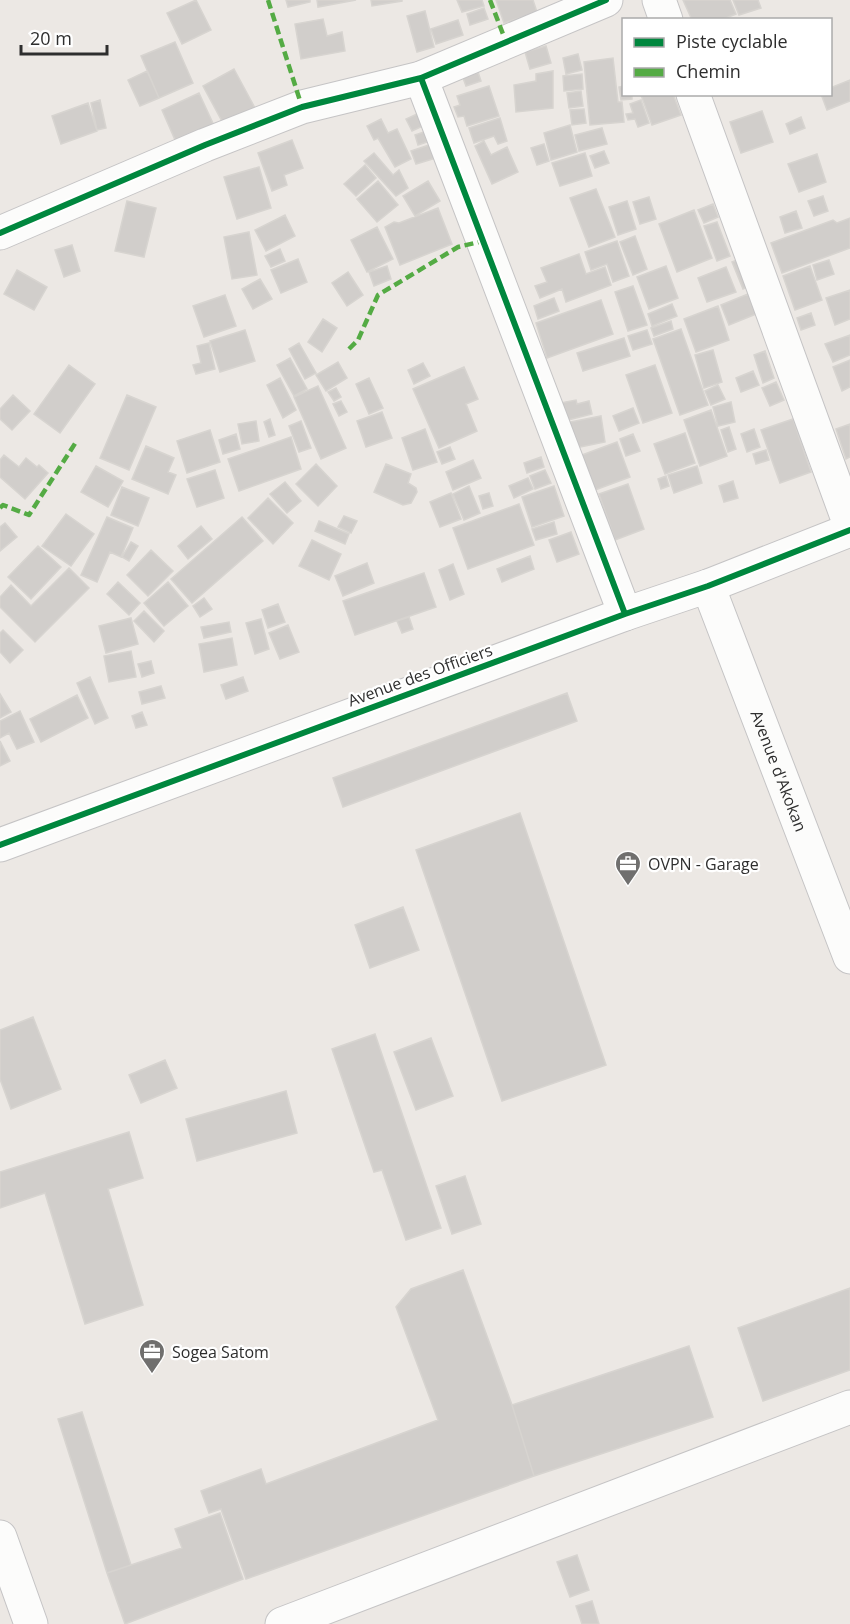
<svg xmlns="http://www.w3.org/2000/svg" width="850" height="1624" viewBox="0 0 850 1624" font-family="'Open Sans',sans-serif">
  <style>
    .building { fill: #d1cecb; stroke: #d7d4d0; stroke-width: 1.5 }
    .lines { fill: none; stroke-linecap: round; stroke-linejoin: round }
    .minor-casing { stroke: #c5c4c5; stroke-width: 35 }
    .minor { stroke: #fcfcfb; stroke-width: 33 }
    .quiet { stroke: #54ab44; stroke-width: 4.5; stroke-dasharray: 9 4.5; stroke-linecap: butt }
    .cycleway-casing { stroke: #fff; stroke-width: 10 }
    .cycleway { stroke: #00873e; stroke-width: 6 }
    .labels { text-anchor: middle; stroke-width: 4.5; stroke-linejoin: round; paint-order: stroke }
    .street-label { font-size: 16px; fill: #2e2e2e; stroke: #fff }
    .poi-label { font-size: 16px; fill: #2e2e2e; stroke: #fff; text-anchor: start }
  </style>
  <rect width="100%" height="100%" fill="#ece8e4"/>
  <path class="building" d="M196,0l15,30 -29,14 -15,-31z
    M286,0h24v2l-22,5z
    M317,0h39l-38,7z
    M371,0h31v1l-30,5z
    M457,0h25l2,6 -22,6z
    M496,0h37l4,12 -33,11z
    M683,0h47l6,14 -15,6h-29z
    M733,0h25l3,8 -22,7z
    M484,8l4,11 -18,6 -3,-11z
    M425,11l9,36 -17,5 -10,-36z
    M323,19l4,17 15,-4 3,19 -44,8 -6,-35z
    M458,20l5,15 -27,9 -5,-15z
    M175,42l18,41 -34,15 -18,-42z
    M546,46l5,17 -21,6 -5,-17z
    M578,54l4,16 -16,4 -3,-16z
    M613,58l5,44h4l2,20 -34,3 -6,-63z
    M234,69l21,39 -31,17 -21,-39z
    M147,71l12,27 -19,8 -12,-26z
    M553,71v37l-37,4 -2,-27 22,-4v-7z
    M478,72l3,9 -15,5 -3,-8z
    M582,74l1,15 -19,2 -1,-15z
    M850,80v21l-23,9 -6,-16h9v-6z
    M489,86l10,30 -32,10 -3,-10 -6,1 -4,-10 6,-2 -3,-9z
    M624,86v8h8v5l-11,1 -2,-13z
    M581,91l2,15 -14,2 -2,-15z
    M199,93l18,39 -38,17 -17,-39z
    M644,94h29l8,21 -29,10 -11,-30z
    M100,100l6,28 -9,2 -6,-27z
    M641,100l8,23 -11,4 -3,-8 -7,1 -2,-6 7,-1 -3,-9z
    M88,103l9,28 -36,13 -9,-28z
    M584,109l2,14 -14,2 -2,-15z
    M762,111l11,31 -32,11 -11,-31z
    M417,114l6,12 -11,5 -6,-12z
    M801,117l4,11 -15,6 -4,-10z
    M500,118l7,23 -9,3 -4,-8 -20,7 -5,-15z
    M381,119l7,14 9,-4 14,30 -16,8 -17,-29 -4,2 -7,-14z
    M570,125l7,27 -26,8 -7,-27z
    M602,128l5,16 -28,7 -4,-16z
    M424,132l3,10 -9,3 -3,-10z
    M292,140l11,28 -19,7 3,10 -15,6 -14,-38z
    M484,141l7,14 16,-8 11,25 -26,12 -17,-38z
    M432,144l4,14 -20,6 -5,-13z
    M544,144l5,17 -12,4 -6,-17z
    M604,151l5,12 -14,5 -5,-12z
    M374,153l19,22 6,-5 9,18 -12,8 -32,-35z
    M585,153l7,23 -32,10 -8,-23z
    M817,154l9,28 -27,10 -11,-28z
    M365,165l11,13 -20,18 -12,-12z
    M259,167l12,41 -34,11 -13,-42z
    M378,181l20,24 -21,17 -20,-23z
    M428,181l12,20 -25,15 -12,-20z
    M596,189l19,48 -26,10 -19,-49z
    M823,196l5,15 -14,5 -6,-15z
    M649,197l7,22 -16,5 -7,-22z
    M127,201l29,7 -12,49 -29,-6z
    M627,201l9,28 -18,6 -9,-28z
    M713,204l5,13 -14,6 -6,-13z
    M438,208l14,36 -52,21 -15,-38 9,-5 5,1z
    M694,210l18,48 -35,14 -18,-48z
    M796,211l6,17 -17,5 -5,-16z
    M285,215l10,21 -29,15 -11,-21z
    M850,218v30l-68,25 -11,-30 62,-23 4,3z
    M717,222l13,34 -13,5 -13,-35z
    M377,227l16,32 -26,13 -16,-32z
    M249,232l8,43 -25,4 -8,-42z
    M635,236l12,33 -14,6 -13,-33z
    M617,241l12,35 -16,6 -6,-18 -16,6 -6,-18z
    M72,245l8,26 -16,6 -9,-27z
    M280,249l5,12 -14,6 -6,-11z
    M579,254l7,20 19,-7 6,18 -45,17 -4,-13 -22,9 -5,-12 12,-4 -6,-14z
    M745,257l11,26 -13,6 -11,-27z
    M298,259l9,23 -26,11 -10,-23z
    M829,260l5,14 -17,6 -4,-15z
    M387,266l4,13 -17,7 -5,-14z
    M666,266l12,32 -29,11 -12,-32z
    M810,266l12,34 -27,10 -12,-34z
    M726,267l10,25 -29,10 -9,-24z
    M17,270l30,17 -13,23 -30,-16z
    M348,272l15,23 -16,11 -15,-23z
    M260,279l12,20 -19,10 -11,-20z
    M633,286l14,39 -19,6 -13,-39z
    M850,290v29l-15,6 -9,-27z
    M748,294l8,20 -27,11 -8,-20z
    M225,295l11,31 -32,11 -11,-31z
    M554,298l5,13 -21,8 -4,-13z
    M601,300l12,34 -66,24 -11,-35z
    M672,304l5,12 -25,10 -4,-12z
    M718,306l11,34 -33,12 -12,-33z
    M811,313l4,12 -14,5 -4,-12z
    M323,319l14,9 -15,24 -14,-10z
    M671,321l2,8 -19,7 -3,-8z
    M681,329l27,76 -28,10 -27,-76z
    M245,330l10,31 -35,11 -10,-31z
    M647,330l5,14 -19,6 -5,-14z
    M850,335v20l-17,7 -8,-18z
    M624,338l6,18 -47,15 -6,-18z
    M209,343l6,26 -19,5 -3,-9 8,-2 -4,-17z
    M299,343l17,30 -11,6 -16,-30z
    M713,350l9,32 -18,6 -9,-33z
    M765,351l9,27 -11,5 -9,-28z
    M290,358l17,31 -13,7 -17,-31z
    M850,360v27l-8,4 -9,-24z
    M338,362l9,16 -21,13 -10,-16z
    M423,363l7,13 -16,8 -6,-14z
    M69,365l26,19 -35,49 -26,-19z
    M655,365l17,48 -29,10 -17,-48z
    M464,367l14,32 -12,5 11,27 -38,17 -26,-59z
    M753,371l6,14 -18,7 -5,-14z
    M280,378l16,32 -13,8 -16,-33z
    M369,378l14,30 -14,6 -13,-30z
    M776,382l8,18 -14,6 -8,-18z
    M718,385l7,14 -14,6 -6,-14z
    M318,386l28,62 -25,11 -27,-62z
    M336,388l5,9 -7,4 -6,-9z
    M13,395l17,16 -18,19 -12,-11v-10z
    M127,395l29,12 -27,63 -29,-12z
    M576,400l1,4 12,-3 3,13 -28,7 -4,-18z
    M341,401l6,11 -8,4 -6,-12z
    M731,402l4,20 -17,4 -5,-19z
    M633,408l6,15 -20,8 -6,-15z
    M711,410l16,46 -27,10 -16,-46z
    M382,412l10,26 -26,9 -9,-26z
    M601,416l4,26 -35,7 -5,-26z
    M270,419l5,16 -6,2 -5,-15z
    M793,419l18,53 -31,11 -19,-53z
    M256,421l3,20 -17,3 -4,-20z
    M301,421l10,27 -12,4 -10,-26z
    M850,424v33l-4,2 -10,-30z
    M729,427l7,22 -8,3 -7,-22z
    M425,429l12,33 -24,8 -11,-32z
    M754,429l6,18 -13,5 -6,-18z
    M210,430l10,32 -33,11 -10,-32z
    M685,433l10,30 -30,11 -11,-30z
    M236,434l4,15 -17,5 -4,-14z
    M633,434l7,17 -14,5 -6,-17z
    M291,437l10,32 -62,22 -11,-32z
    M617,442l13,35 -35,13 -13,-35z
    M146,446l28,12 -6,14 8,3 -8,19 -36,-15z
    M450,447l5,12 -13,5 -5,-12z
    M766,450l3,10 -13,4 -3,-10z
    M4,455l15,12 7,-9 11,9 2,-2 9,8 -23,26 -25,-22v-17z
    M541,457l3,10 -17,6 -3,-10z
    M473,460l8,18 -28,12 -7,-18z
    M316,464l21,22 -19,20 -22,-22z
    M386,464l25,10 -3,9 8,5 1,4 -6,11 -8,2 -29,-13z
    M96,466l27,15 -15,26 -27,-15z
    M697,466l5,17 -28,10 -6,-18z
    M215,470l9,28 -27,9 -10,-28z
    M545,470l6,13 -16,6 -5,-13z
    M666,476l3,10 -8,3 -3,-10z
    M528,478l5,11 -19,9 -5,-12z
    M733,481l5,17 -14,4 -5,-16z
    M285,482l16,19 -14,12 -17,-19z
    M628,484l16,45 -29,11 -16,-46z
    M469,486l11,27 -16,7 -11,-26z
    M554,486l10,30 -32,11 -10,-30z
    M122,487l27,11 -11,28 -27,-11z
    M451,493l10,26 -21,8 -10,-25z
    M489,493l4,13 -10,3 -4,-13z
    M268,498l25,25 -20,21 -25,-26z
    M519,504l15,41 -66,24 -15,-41z
    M66,514l28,20 -23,32 -29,-20z
    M344,516l13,5 -6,12 -13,-6z
    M107,517l26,11 -12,29 -11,-5 -13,30 -16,-7z
    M242,517l21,24 -71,62 -21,-24z
    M319,521l30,13 -4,10 -30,-13z
    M554,522l3,12 -21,6 -4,-11z
    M5,523l12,14 -17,14v-24z
    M201,526l11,13 -24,20 -10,-13z
    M571,532l8,22 -22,8 -8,-22z
    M312,540l29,14 -12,26 -30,-14z
    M131,542l7,4 -9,15 -7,-4z
    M38,546l23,21 -30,32 -23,-22z
    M151,550l22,21 -25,25 -21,-21z
    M530,556l4,13 -32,13 -5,-13z
    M367,563l7,20 -31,13 -8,-20z
    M453,564l11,30 -14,6 -11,-30z
    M69,568l20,20 -54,54 -35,-35v-10l11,-12 20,21z
    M424,573l12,34 -81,28 -12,-34z
    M118,582l22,21 -11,12 -22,-21z
    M168,582l20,24 -24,20 -20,-23z
    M204,598l8,11 -12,8 -7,-11z
    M278,604l7,18 -17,6 -6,-18z
    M144,611l20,20 -10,11 -20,-21z
    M409,617l4,12 -11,4 -5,-12z
    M131,618l7,26 -32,9 -7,-27z
    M261,619l8,30 -14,5 -9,-31z
    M229,622l2,10 -27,6 -3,-11z
    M288,625l11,27 -19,7 -11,-26z
    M3,630l20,20 -13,13 -10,-11v-19z
    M232,638l5,27 -33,7 -5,-28z
    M131,651l5,26 -27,5 -5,-26z
    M151,661l3,12 -12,4 -4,-13z
    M90,677l18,41 -13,6 -18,-41z
    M243,677l5,14 -22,8 -5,-14z
    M161,686l4,12 -23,6 -3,-12z
    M567,693l10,28 -234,86 -10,-29z
    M0,694l11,18 -11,6z
    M77,695l11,23 -47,24 -11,-23z
    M20,711l14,31 -17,7 -8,-16 -9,5v-17z
    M142,712l5,13 -11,3 -4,-12z
    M0,741l10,20 -10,5z
    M520,813l86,252 -104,36 -86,-251z
    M403,907l16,43 -49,18 -15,-43z
    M33,1017l28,72 -50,20 -11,-30v-49z
    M375,1034l66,194 -35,12 -24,-70 -8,2 -42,-123z
    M431,1038l22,58 -37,14 -22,-58z
    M165,1060l12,28 -36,15 -12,-28z
    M286,1091l11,42 -100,28 -11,-42z
    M129,1132l14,46 -35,11 35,116 -58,19 -40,-131 -45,15v-36z
    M465,1176l16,48 -29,10 -16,-48z
    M463,1270l49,135 22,71 -288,103 -25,-70 -12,4 -8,-22 60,-22 5,15 172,-64 -42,-113 15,-18z
    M850,1288v82l-87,31 -25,-73z
    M689,1346l24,71 -179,59 -22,-71z
    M82,1412l49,153 -24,8 -49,-154z
    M220,1513l23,66 -118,45 -18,-51 75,-25 -7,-19z
    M577,1555l12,35 -19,7 -13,-35z
    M592,1601l7,23h-17l-6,-18z"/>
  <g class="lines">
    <defs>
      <g id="minor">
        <path d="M659,0l7,20"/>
        <path d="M421,78l204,536"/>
        <path d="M693,94l157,431"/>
        <path d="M0,233l205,-88 97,-38 119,-29 185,-78"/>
        <path id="s1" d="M708,586l142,371"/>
        <path d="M0,845l625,-231 83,-28 142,-56"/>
        <path d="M0,1537l31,87"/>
        <path d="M282,1624l568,-217"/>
      </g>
    </defs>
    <use href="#minor" class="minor-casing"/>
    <use href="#minor" class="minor"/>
    <path class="quiet" d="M268,0l34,107
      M490,0l16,42
      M349,349l9,-9 20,-45 80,-48 25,-6
      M0,508l3,-3 26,10 47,-73"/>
    <defs>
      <path id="cycleway" d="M421,78l204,536
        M0,233l205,-88 97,-38 119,-29 185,-78
        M0,845l625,-231 83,-28 142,-56"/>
    </defs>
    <use href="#cycleway" class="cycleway-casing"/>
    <use href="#cycleway" class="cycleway"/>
  </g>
  <defs>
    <symbol id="office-pin" viewBox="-11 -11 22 30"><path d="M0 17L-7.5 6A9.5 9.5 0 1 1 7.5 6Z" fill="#706f6e" stroke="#fff"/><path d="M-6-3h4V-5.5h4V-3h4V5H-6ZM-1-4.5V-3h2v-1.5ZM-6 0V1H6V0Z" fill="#fff"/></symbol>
  </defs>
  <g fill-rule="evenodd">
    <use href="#office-pin" x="613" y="849" width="30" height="40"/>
    <use href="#office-pin" x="137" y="1337" width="30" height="40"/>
  </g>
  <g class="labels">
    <g class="street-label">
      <text transform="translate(420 675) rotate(-20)" y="6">Avenue des Officiers</text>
      <text dy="6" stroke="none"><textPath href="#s1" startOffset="198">Avenue d'Akokan</textPath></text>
    </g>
    <g class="poi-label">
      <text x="648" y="870">OVPN - Garage</text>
      <text x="172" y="1358">Sogea Satom</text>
    </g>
  </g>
  <rect x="622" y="18" width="210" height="78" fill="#ffffff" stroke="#ababab" stroke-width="1.5"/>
  <rect x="634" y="38" width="30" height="9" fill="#00873e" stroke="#ababab" stroke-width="1.5"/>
  <text x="676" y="48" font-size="18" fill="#2e2e2e">Piste cyclable</text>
  <rect x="634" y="68" width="30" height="9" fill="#54ab44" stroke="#ababab" stroke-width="1.5"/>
  <text x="676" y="78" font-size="18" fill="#2e2e2e">Chemin</text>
  <path d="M21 45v9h86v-9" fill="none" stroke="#2e2e2e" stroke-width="3"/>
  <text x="30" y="45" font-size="18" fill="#2e2e2e" stroke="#ffffff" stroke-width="4.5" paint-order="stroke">20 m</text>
</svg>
